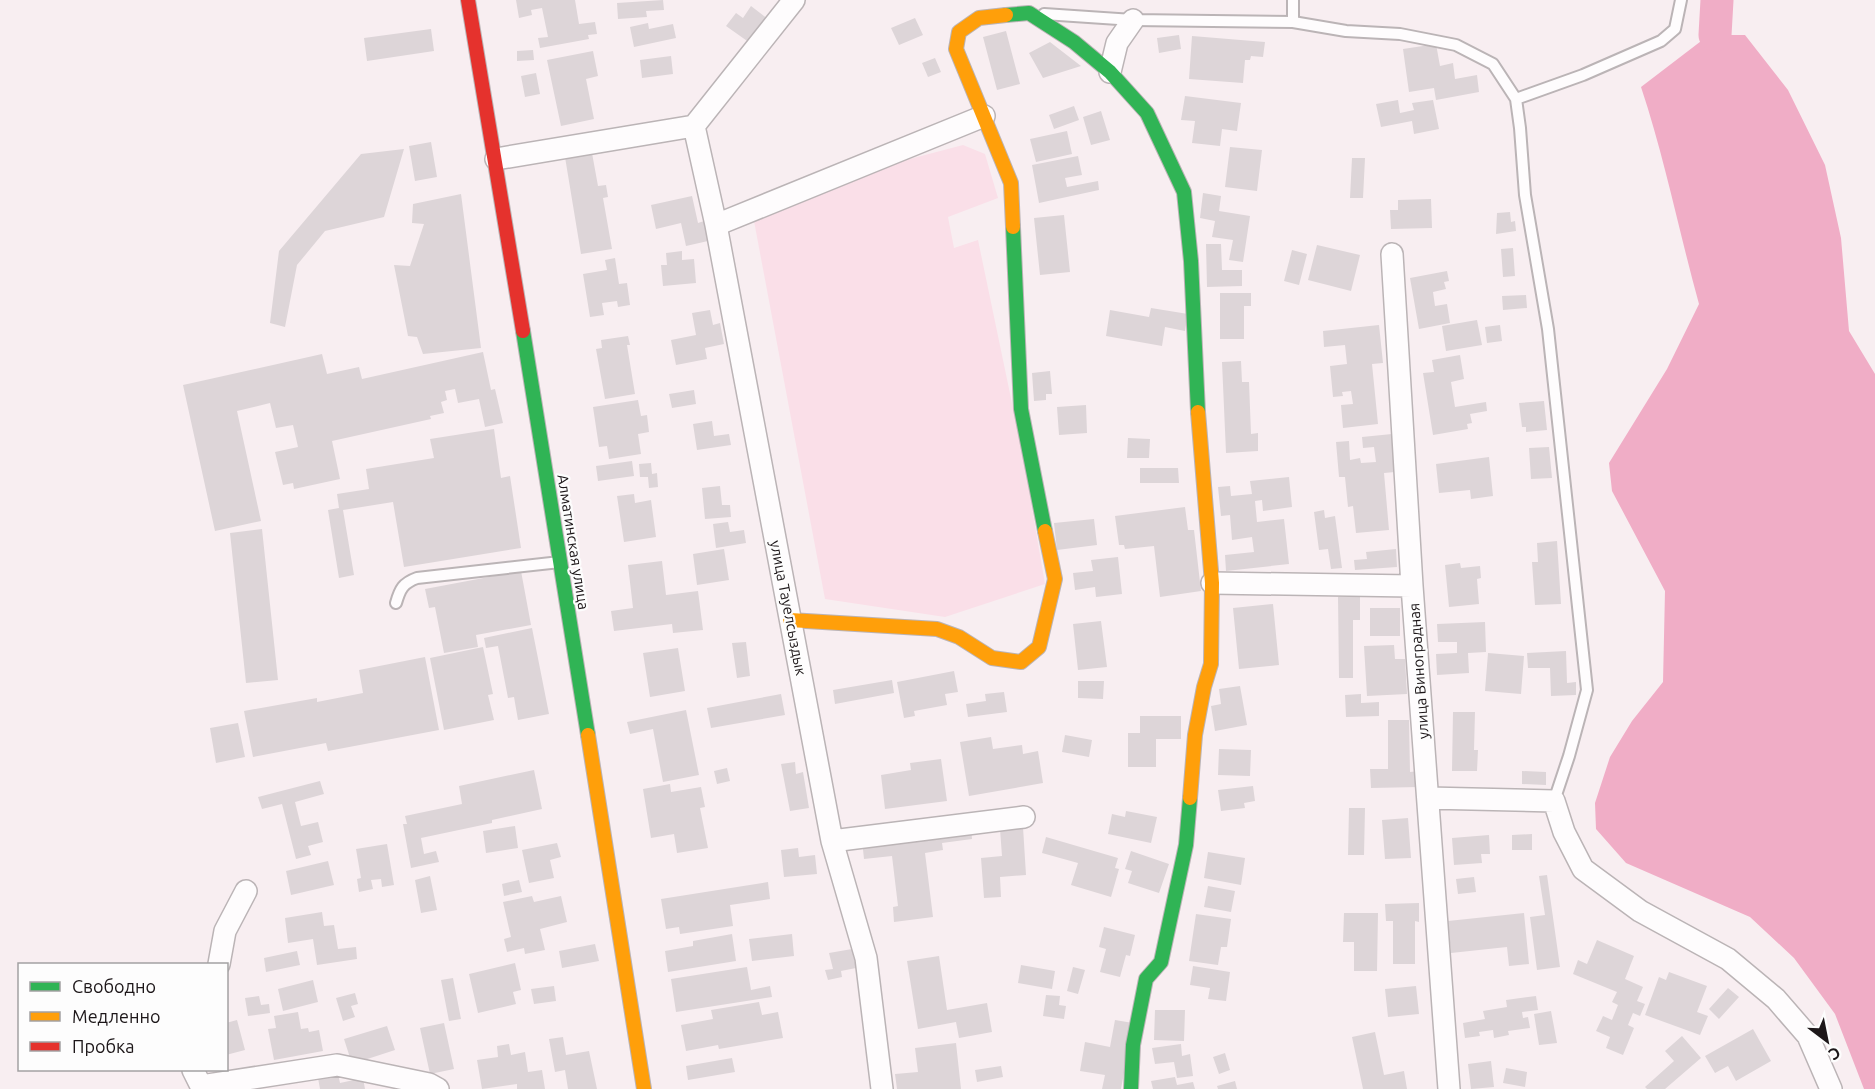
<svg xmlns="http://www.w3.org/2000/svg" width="1875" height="1089" viewBox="0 0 1875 1089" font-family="Ubuntu,sans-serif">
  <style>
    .green { fill: #fadfe8 }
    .water { fill: #f0adc6 }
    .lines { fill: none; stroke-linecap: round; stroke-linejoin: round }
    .river { stroke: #f0adc6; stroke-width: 33 }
    .building { fill: #ddd5d8 }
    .lane-casing { stroke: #bbb4b6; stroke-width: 14 }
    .street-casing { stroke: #bbb4b6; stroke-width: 24 }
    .fast-casing { stroke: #bbb4b6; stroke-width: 16 }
    .slow-casing { stroke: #bbb4b6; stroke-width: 16 }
    .jam-casing { stroke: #bbb4b6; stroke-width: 16 }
    .lane { stroke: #fefcfd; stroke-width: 10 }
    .street { stroke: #fefcfd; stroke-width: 21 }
    .fast { stroke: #30b455; stroke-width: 14 }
    .slow { stroke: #ff9f0a; stroke-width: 14 }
    .jam { stroke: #e5322d; stroke-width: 14 }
    .labels { text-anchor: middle; stroke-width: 4.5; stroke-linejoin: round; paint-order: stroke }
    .street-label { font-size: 15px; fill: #1d1719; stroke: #fdfdfd }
  </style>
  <rect width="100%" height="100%" fill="#f8eef1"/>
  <path class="green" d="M963,145l22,9 13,44 -50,19 6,31 24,-8 45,216 22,128 -100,33 -120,-18 -71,-378 114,-51z"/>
  <path class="water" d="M1709,35h36l43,55 37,75 16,73 8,93 26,43v715h-11l-29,-75 -41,-56 -44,-41 -124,-54 -30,-34 -1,-26 15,-46 22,-36 31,-39 2,-91 -53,-100 -3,-28 58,-94 32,-65c-20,-72 -34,-145 -58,-217z"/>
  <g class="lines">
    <path class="river" d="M1715,35l2,-35"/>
  </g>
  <path class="building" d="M516,0h59l4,24 16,-2 2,12 -9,1 1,4 -49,9 -2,-10 10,-1 -6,-29 -11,2 1,5 -13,3z
    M663,0l1,10 -18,1 1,6 -29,2 -1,-16z
    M751,6l17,13 -18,24 -24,-17 10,-13 7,5z
    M915,18l8,17 -24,10 -8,-17z
    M648,23l1,6 24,-5 3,14 -42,9 -4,-20z
    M431,29l3,22 -67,10 -3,-23z
    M1006,31l14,53 -23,6 -14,-53z
    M1179,35l2,14 -22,4 -2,-15z
    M1192,36l73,6 -2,15 -12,-1 -1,4h-5l-2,23 -54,-4z
    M1050,42l31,24 -38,12 -14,-25z
    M1436,44l4,22 13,-3 2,16 22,-4 2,17 -43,8 -2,-12 -25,4 -6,-43z
    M533,50l1,10 -17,1v-10z
    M593,51l5,25 -12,3 8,40 -33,7 -14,-66z
    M671,56l2,18 -31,4 -2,-18z
    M935,58l6,14 -13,5 -6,-14z
    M536,73l4,21 -15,3 -4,-21z
    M1185,96l56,7 -4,28 -15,-2 -2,17 -28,-3 3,-22 -14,-1z
    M1398,100l2,13 14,-3 -2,-7 21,-3 6,29 -25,5 -2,-13 -31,6 -5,-23z
    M1074,106l5,14 -25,9 -5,-14z
    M1101,111l9,29 -19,5 -8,-28z
    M1067,131l5,23 -36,8 -6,-23z
    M431,142l6,35 -22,4 -6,-35z
    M1230,147l32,3 -5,41 -32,-4z
    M404,149l-20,68 -59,14 -28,34 -12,62 -15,-4 9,-72 82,-97z
    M592,153l6,33 8,-1 2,12 -5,1 9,51 -31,5 -16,-97z
    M1078,156l4,19 -17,3 2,9 31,-6 1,9 -60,13 -7,-38z
    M1352,158h13l-2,40h-13z
    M1203,193l18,3 -2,15 31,5 -7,46 -14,-2 4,-20 -21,-3 3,-16 -15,-3z
    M461,194l20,154 -58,6 -6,-17 -9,-1 -14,-71 16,1 14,-42 -12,-1 1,-19z
    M692,196l6,27 6,-2 4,20 -22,5 -5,-23 -25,6 -5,-24z
    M1431,199l1,29 -41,1 -1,-19h8v-10z
    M1510,212l1,10 4,-1 1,10 -20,3 1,-21z
    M1064,215l6,57 -30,3 -6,-57z
    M1206,244h15l1,26h20v16l-35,1z
    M1317,245l43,10 -9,36 -43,-11z
    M1513,248l2,28 -12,1 -2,-28z
    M1292,250l15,4 -8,31 -15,-4z
    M682,251v9l12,-1 2,24 -33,3 -2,-21h6l-1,-12z
    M615,258l4,26 8,-1 3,22 -12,2 -1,-6 -15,2 2,12 -14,2 -7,-43 24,-4 -2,-10z
    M1447,271l2,10 -5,1 2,7 -13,3 2,14 12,-2 3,19 -31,6 -9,-51z
    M1220,293h31v13h-7v33h-24z
    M1526,295l1,13 -24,2 -1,-14z
    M1151,308l37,6 -3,17 -20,-4 -3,19 -56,-10 4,-26 39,7z
    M710,310l3,15 7,-2 4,21 -19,4 2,11 -31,6 -5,-25 25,-5 -4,-22z
    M1477,320l5,25 -36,6 -4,-25z
    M1379,325l4,38 -11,1 6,60 -35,4 -2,-23 12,-1 -2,-13 -9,1 1,4 -10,1 -3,-31 17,-2 -2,-19 -21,2 -1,-16z
    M1500,325l2,16 -15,2 -2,-16z
    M628,336l2,9h-3l8,49 -30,5 -9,-50 6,-1 -1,-8z
    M483,352l8,38 4,-1 8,34 -18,4 -6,-28 -21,4 -3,-14 -10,2 2,9 -6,2 3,11 -14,3 1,3 -99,22 8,38 -46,10 -1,-6 -10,2 -8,-33 23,-5 -5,-22 -17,3 -6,-25 -33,8 24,110 -46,10 -32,-146 139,-31 5,20 32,-7 3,12z
    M1460,355l4,24 -13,3 4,25 31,-5 1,9 -17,3 2,9 -5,1 1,5 -35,6 -10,-62 11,-1 -2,-12z
    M1241,361l1,21h7l2,52 7,-1v18l-32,2 -4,-91z
    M1050,371l2,23h-6v6l-12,1 -2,-28z
    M694,390l2,14 -24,4 -3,-14z
    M638,400l3,16 6,-1 2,17 -11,2 3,20 -32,5 -2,-13 -8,1 -6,-40z
    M1544,401l3,29 -21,2v-5h-4l-3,-24z
    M1086,405l1,28 -28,2 -2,-28z
    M712,421l2,15 15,-2 2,11 -34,5 -4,-26z
    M494,429l7,49 9,-2 11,72 -117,19 -11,-65 -50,8 11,65 -15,3 -11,-68 11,-2 -2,-14 32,-5 -3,-20 68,-11 -4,-19z
    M1392,434l3,38 -11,1 5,57 -33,3 -3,-27 -5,1 -3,-30h-6l-3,-35 13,-1 1,19 10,-2 1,5 15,-1 -2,-15 -11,1 -1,-11z
    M1128,438l22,1 -1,19h-22z
    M1549,447l3,31 -21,1 -2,-31z
    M1489,457l4,39 -22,3 -1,-9 -31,3 -3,-29z
    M632,461l2,15 -36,5 -2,-15z
    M651,463l1,11 5,-1 1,14 -9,1 -1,-11h-8l-1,-13z
    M1140,468h38l1,15h-39z
    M1289,477l3,30 -29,4 -1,-11 -7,1 2,21 27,-3 5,45 -63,7 -1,-16 29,-3 -2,-15 -20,3 -2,-25 -9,1 -3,-29 12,-1 1,10 21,-2 -2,-13z
    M720,486l2,19h8l1,12 -26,2 -3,-31z
    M634,494l1,9 16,-3 5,37 -32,5 -7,-46z
    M1185,507l3,23h6l7,61 -41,6 -6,-51 -29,3 -1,-4h-5l-4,-29z
    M1324,510l1,8 10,-2 7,52 -11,1 -3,-20 -9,1 -5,-38z
    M1094,519l3,26 -40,5 -3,-27z
    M728,522l2,10 14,-2 2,13 -30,5 -3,-24z
    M262,529l16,151 -32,3 -16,-150z
    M1557,541l4,63 -26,1 -3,-43h6l-1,-19z
    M724,549l5,31 -32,5 -4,-31z
    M1396,549l1,18 -42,3 -1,-10 13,-1 -1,-7z
    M1118,557l4,37 -26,3 -1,-10 -20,3 -2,-17 20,-2 -2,-11z
    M662,561l4,34 32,-4 5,39 -30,3 -1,-9 -58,7 -3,-20 22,-3 -5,-43z
    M1460,563l1,5 19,-2 1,12 -4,1 2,25 -30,3 -4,-42z
    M521,571l10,54 -55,10 2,12 -34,6 -9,-46 -6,1 -4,-19z
    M1338,597h22v23h-7v58h-14z
    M1273,604l6,61 -40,4 -6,-61z
    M1370,608h30v28h-30z
    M1101,621l6,46 -29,3 -5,-46z
    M1485,622l1,30 -18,1 1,20 -32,2 -1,-21 21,-1v-11h-19l-1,-18z
    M532,628l17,86 -31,6 -4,-23 -6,1 -10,-52 -12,2 -2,-10z
    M746,642l4,34 -13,2 -5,-35z
    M1394,645l1,14h10l2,35 -40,2 -3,-50z
    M483,647l10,47 -5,1 6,25 -50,10 -14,-72z
    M678,648l7,43 -35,6 -7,-44z
    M1566,651l1,32 9,-1v13l-25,1 -1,-28h-22l-1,-15z
    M1488,653l36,3 -3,38 -36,-3z
    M425,657l14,73 -111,21 -2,-8 -73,14 -9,-46 73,-13v4l46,-9 -4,-23z
    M954,671l4,21 -13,2 2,11 -33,6 1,5 -11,2 -7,-36z
    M892,680l2,13 -59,11 -2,-14z
    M1078,681h26l-1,18 -25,-1z
    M1240,686l7,39 -32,6 -4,-25 10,-2 -2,-15z
    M1004,692l3,20 -39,5 -2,-13 20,-3 -1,-7z
    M781,694l4,21 -74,13 -4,-20z
    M1361,694v9l18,-1v14l-33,1 -1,-22z
    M686,710l13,65 -36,7 -10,-53 -23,5 -3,-12z
    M1453,712h22l-1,38h4l-1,21h-25z
    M1140,716h41v23h-25v28h-28v-34h12z
    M1388,720h21l1,52 9,-1v16l-48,1 -1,-19h18z
    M238,723l7,34 -29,6 -6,-35z
    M1065,735l27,5 -3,17 -27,-5z
    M991,737l2,12 29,-4 1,9 15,-3 5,32 -74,13 -9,-54z
    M1219,749l32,1 -1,26 -32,-1z
    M941,759l6,42 -62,8 -4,-34 30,-5 -1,-7z
    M795,762l1,12 7,-2 6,36 -19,3 -9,-47z
    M727,768l3,13 -13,3 -3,-13z
    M534,770l8,39 -50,11v3l-71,15 3,16 12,-3 3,11 -28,6 -8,-44h4l-2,-8 57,-12 -3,-18z
    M1522,771l24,1v13l-24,-1z
    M320,781l4,13 -29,8 6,24 17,-4 5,20 -15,4 3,9 -15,4 -14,-55 -20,5 -4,-12z
    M670,784l1,8 30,-5 4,20 -5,1 8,40 -31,5 -3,-19 -23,4 -8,-49z
    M1253,786l2,15 -11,2 1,5 -24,3 -3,-21z
    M1349,808h16l-1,47h-16z
    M1126,811l31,6 -6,26 -43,-9 4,-20 13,3z
    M1408,818l3,40 -26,1 -3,-39z
    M515,826l3,22 -32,5 -3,-22z
    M971,827l1,12 -30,4 1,7 -18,3 8,64 -39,5 -1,-15 5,-1 -6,-50 -28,3 -2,-19z
    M1023,827l3,48 -26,2 1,20 -17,1 -3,-40 21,-2 -2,-27z
    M1532,834v16h-20v-15z
    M1489,835l1,19h-9l1,9 -28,2 -2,-27z
    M1046,837l72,21 -3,10 4,1 -8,28 -40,-12 7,-22 -36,-10z
    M557,843l4,14 -11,3 4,18 -25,5 -7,-33z
    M387,844l7,41 -12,2 -1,-8 -10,1 2,9 -14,3 -2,-13 4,-1 -5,-29z
    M798,848l1,9 16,-2 2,19 -33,3 -3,-27z
    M1131,851l38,13 -10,29 -31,-10 4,-12 -7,-2z
    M1208,852l37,6 -4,27 -37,-7z
    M328,861l6,24 -43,10 -5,-24z
    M1547,875l13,92 -23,3 -7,-53 15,-2 -6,-39z
    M430,876l7,34 -16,3 -6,-33z
    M1474,877l2,15 -18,2 -2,-15z
    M519,880l3,12 -18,4 -2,-12z
    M768,882l2,17 -40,6 3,21 -53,8 -1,-7 -13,2 -5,-30z
    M1208,886l27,5 -4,21 -27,-5z
    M532,896l2,6 27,-6 6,26 -27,7 5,21 -20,4 -1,-6 -17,4 -3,-13 7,-2 -8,-35z
    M1419,903v19l-4,-1v43h-22v-43h-7l-1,-17z
    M322,912l2,14 10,-1 4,24 18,-2 1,12 -40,6 -4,-26 -25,4 -3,-25z
    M1344,913h34l-1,58h-23v-29h-11z
    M1524,913l5,51 -20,2 -2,-19 -56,6 -3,-32z
    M1196,914l35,5 -4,28h-6l-3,18 -29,-4z
    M1104,927l31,8 -5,21 -4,-1 -6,22 -20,-5 6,-23 -7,-2z
    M732,934l4,27 -68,11 -3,-21 28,-5v-5z
    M792,934l2,22 -42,5 -3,-22z
    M1597,940l37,16 -9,23 18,8 -6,14 8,3 -5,12 -7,-3 -5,12 6,3 -11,27 -17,-7 4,-11 -14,-6 7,-15 9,4 6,-15 -6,-3 5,-10 -44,-18 5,-14 9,4z
    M595,944l4,17 -37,7 -3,-17z
    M852,949l4,19 -15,3 1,6 -14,3 -3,-10 8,-1 -4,-16z
    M297,951l3,14 -34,7 -2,-14z
    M939,956l8,54 40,-7 5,29 -33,6 -3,-16 -38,7 -11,-68z
    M515,963l6,27 -8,2 3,12 -38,9 -9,-39z
    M1021,965l34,6 -3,18 -34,-6z
    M1193,966l37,6 -4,29 -18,-2 2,-11 -20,-3z
    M747,967l4,23 19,-4 2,11 -96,15 -5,-33z
    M1073,967l12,3 -7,24 -11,-3z
    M1669,972l38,14 -10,26 11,4 -8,19 -55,-20 14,-38 7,3z
    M453,978l8,41 -12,2 -8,-41z
    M313,980l5,22 -35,9 -5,-22z
    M554,986l2,15 -22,3 -3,-15z
    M1416,986l3,28 -31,3 -3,-28z
    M1728,988l11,9 -20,22 -10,-10z
    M355,993l3,11 -7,2 4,11 -12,4 -7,-23z
    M1046,995l14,1 -1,9 7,1 -2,13 -21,-3z
    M259,996l2,9 8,-1 1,9 -22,3 -3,-18z
    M1536,996l2,14 -16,2 1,6 5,-1 2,11 -22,3 1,4 -15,3 -1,-8 -14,2 1,4 -15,2 -2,-15 22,-4 -2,-8 24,-4 -1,-7z
    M759,1002l3,13 16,-3 5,26 -64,11 -1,-4 -32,6 -5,-26 32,-6 -2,-9z
    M1155,1010h30l-1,31 -30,-1z
    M1551,1011l6,32 -18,2 -5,-31z
    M298,1012l3,17 7,-1 1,4 10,-2 4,21 -49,9 -6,-31 8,-1 -2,-12z
    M237,1020l8,30 -19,5v-32z
    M1115,1020l18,3 -12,66h-19l3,-14 -25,-4 5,-29 25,5z
    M444,1023l10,46 -24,5 -10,-46z
    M387,1026l8,24 -43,14 -8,-25z
    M1753,1029l18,32 -35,20 -8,-15 -13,7 -10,-17z
    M1375,1032l9,43 20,-4 3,18h-44l-11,-52z
    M1682,1036l19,22 -36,31h-18l-2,-2 29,-26 -9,-10z
    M563,1037l3,18 23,-4 8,38h-29l-3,-19 -10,2 -6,-33z
    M956,1043l5,46h-64l-2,-15 23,-2 -3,-24z
    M509,1044l2,11 14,-3 3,20 14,-2 3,19h-28v-5l-35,5 -5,-29 21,-3 -1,-11z
    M1181,1044l1,12 8,-2 3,22 -16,2 -3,-16 -19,2 -3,-16z
    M1225,1053l5,17 -11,4 -6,-17z
    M732,1058l3,14 -47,8 -2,-14z
    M1491,1061l3,26 -23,2 -3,-25z
    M1001,1066l2,11 -26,5 -2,-12z
    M1506,1068l21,4 -2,15 -22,-4z
    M338,1074l2,9 23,-5 2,11h-45l-2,-11z
    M1175,1077l2,8 16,-3 2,7h-42l-2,-8z
    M1235,1081l2,8h-19l-1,-3z"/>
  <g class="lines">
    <defs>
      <path id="lane" d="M1044,14l89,6 160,2 53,9 54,3 56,11 37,19 23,35 4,29 5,67 23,134 39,361 -18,66 -15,45
        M1293,22v-22
        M1516,99l67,-24 78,-34 14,-12 6,-29
        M396,603c4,-14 7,-20 21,-25l143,-16"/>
      <path id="street" d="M1110,72l7,-29 16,-23
        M694,126l22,99 116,616 34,117 16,131
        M496,159l198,-33 100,-126
        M716,225l268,-109
        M1392,254l20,332 37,503
        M1212,583l200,3
        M1428,798l126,3 10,31 19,37 57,42 88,48 48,40 32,37 23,53
        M832,841l192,-24
        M219,964l6,-33 21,-40
        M193,1070l8,16 136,-21 92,19 9,5"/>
      <path id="fast" d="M1006,15l23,-2 45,29 36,30 37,41 37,79 7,69 7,151
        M1013,227l8,182 24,122
        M523,331l65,404
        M1131,1089l2,-44 13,-66 15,-17 25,-117 4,-47"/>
      <path id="slow" d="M1006,15l-27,3 -20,14 -3,17 55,134 2,44
        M790,620l147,9 22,8 33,21 29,4 18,-15 16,-68 -10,-48
        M588,735l56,354
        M1190,798l5,-63 9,-48 7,-23 1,-81 -14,-171"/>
      <path id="jam" d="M468,0l55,331"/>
    </defs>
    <use href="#lane" class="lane-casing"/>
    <use href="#street" class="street-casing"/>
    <use href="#fast" class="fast-casing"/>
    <use href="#slow" class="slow-casing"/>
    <use href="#jam" class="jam-casing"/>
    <use href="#lane" class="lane"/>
    <use href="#street" class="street"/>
    <use href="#fast" class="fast"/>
    <use href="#slow" class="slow"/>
    <use href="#jam" class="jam"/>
  </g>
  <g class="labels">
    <g class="street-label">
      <text transform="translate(573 542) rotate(81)" y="5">Алматинская улица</text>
      <text transform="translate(788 608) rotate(79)" y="5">улица Тауелсыздык</text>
      <text transform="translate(1419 671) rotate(-94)" y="5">улица Виноградная</text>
    </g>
  </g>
  <rect x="18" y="963" width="210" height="108" fill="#fdfdfd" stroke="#a3a1a2" stroke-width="1.5"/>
  <rect x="30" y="982" width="30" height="9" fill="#30b455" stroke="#a3a1a2" stroke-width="1.5"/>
  <text x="72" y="993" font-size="18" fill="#1d1719">Свободно</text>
  <rect x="30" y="1012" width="30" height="9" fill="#ff9f0a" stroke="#a3a1a2" stroke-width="1.5"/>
  <text x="72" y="1023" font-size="18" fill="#1d1719">Медленно</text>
  <rect x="30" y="1042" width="30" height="9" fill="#e5322d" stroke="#a3a1a2" stroke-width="1.5"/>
  <text x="72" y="1053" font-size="18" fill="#1d1719">Пробка</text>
  <g transform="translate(1827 1041) rotate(148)" stroke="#fdfdfd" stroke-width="4.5" paint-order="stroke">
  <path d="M0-4.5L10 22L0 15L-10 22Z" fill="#1d1719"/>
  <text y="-9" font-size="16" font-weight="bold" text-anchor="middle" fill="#1d1719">С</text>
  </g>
</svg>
